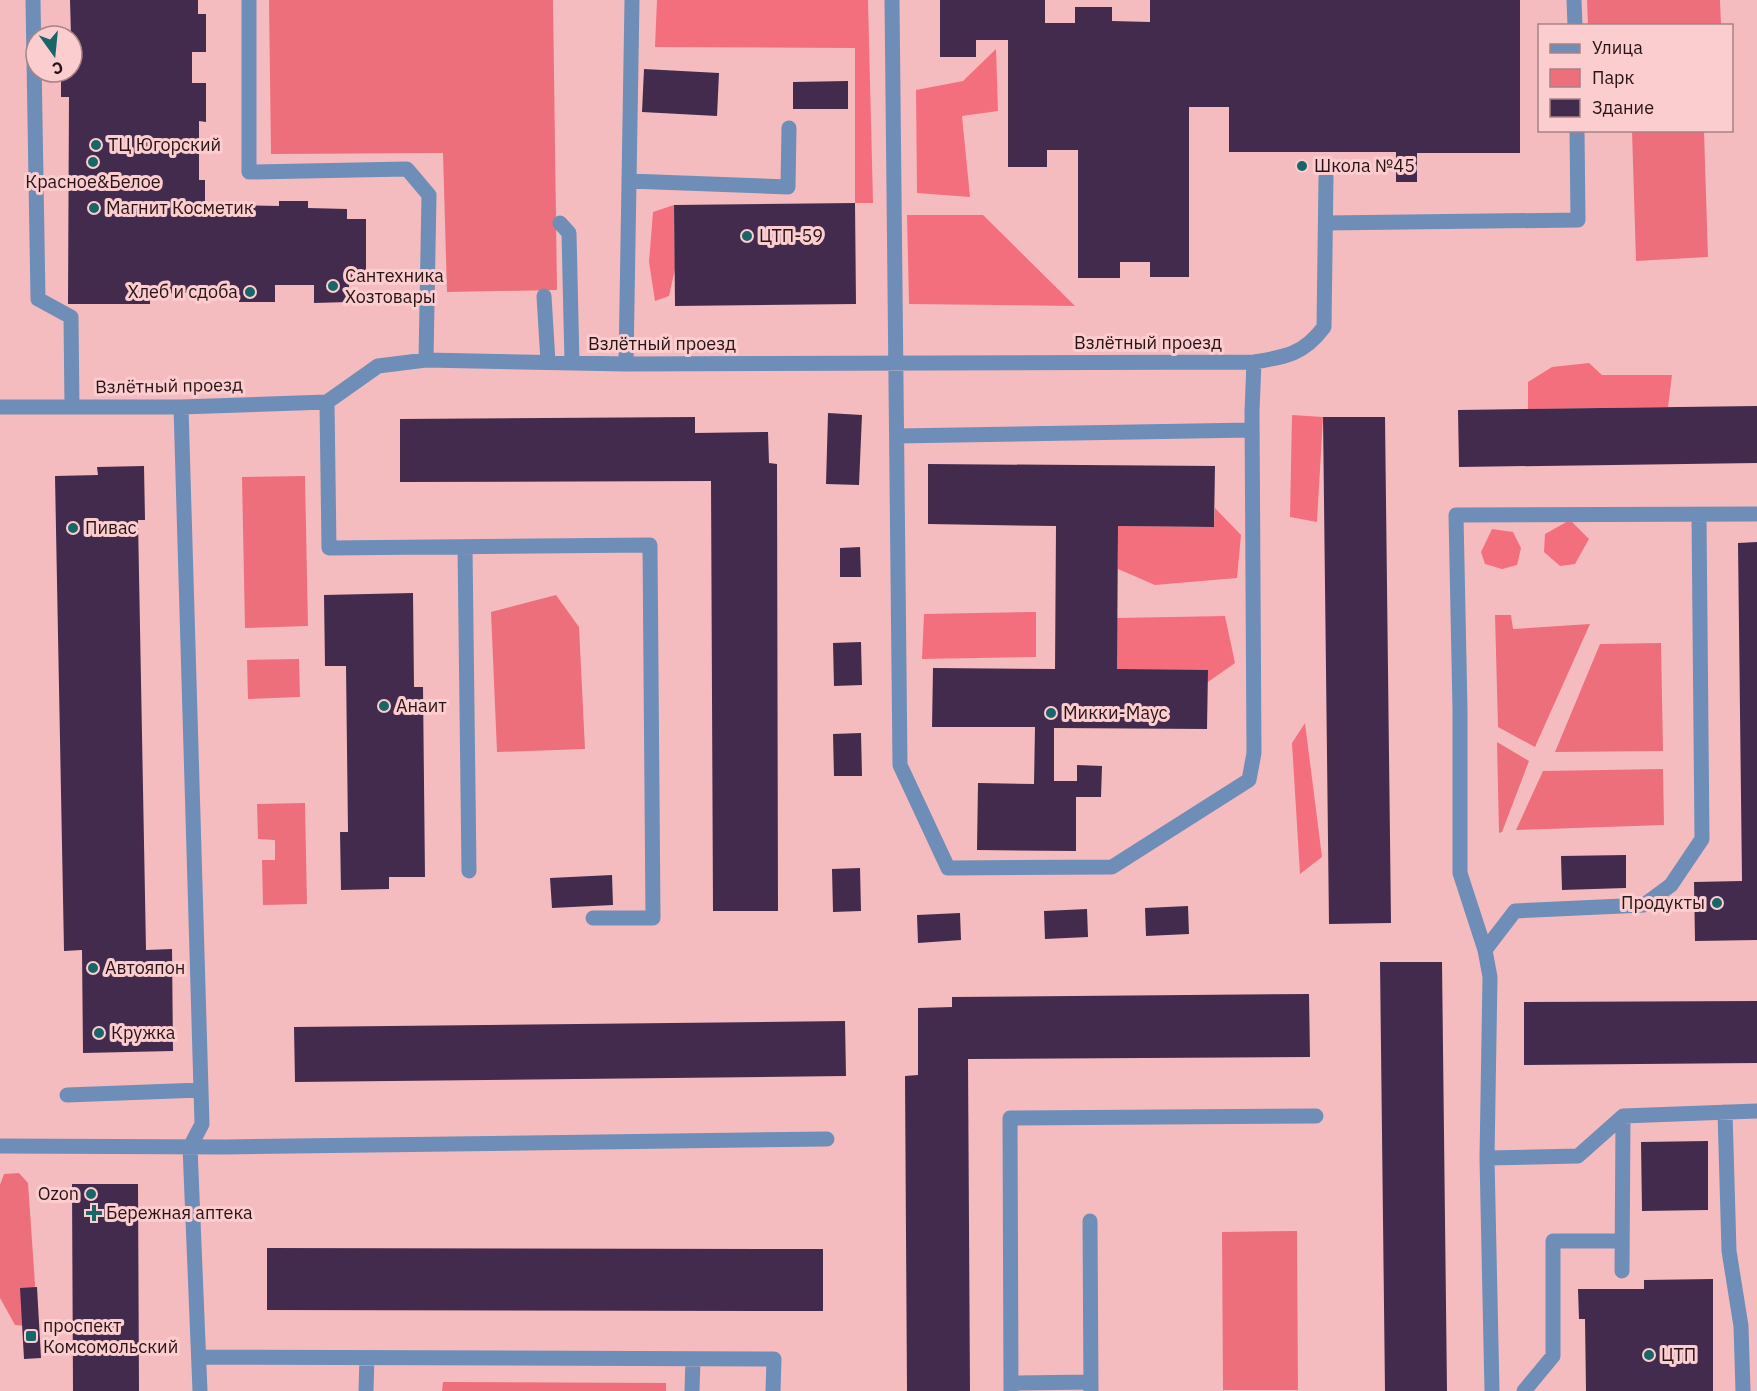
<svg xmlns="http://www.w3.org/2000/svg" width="1757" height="1391" viewBox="0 0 1757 1391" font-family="'IBM Plex Sans',sans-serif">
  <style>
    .green { fill: #ed6f7c }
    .forest { fill: #f46f7e }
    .building { fill: #432b4d }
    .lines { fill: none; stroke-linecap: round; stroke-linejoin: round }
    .minor { stroke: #6e8eb8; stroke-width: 15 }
    .poi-dot { fill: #186667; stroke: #fbcdcf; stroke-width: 2 }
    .labels { text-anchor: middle; stroke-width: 6; stroke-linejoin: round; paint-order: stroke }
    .poi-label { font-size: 18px; fill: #271315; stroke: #fbcdcf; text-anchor: start }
    .street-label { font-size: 18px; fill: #271315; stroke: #fbcdcf }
  </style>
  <rect width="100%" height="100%" fill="#f5bcbf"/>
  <path class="green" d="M269,0h284l4,290 -110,2 -4,-139 -172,1z
    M1587,0h133l1,25h-133z
    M1632,131h72l4,126 -72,4z
    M305,476l3,150 -63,2 -3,-151z
    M556,595l23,32 6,122 -88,3 -6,-140z
    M1495,615h16l2,14 77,-5 -55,123 -37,-20z
    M1661,643l2,108 -108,1 45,-108z
    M299,659l1,38 -52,2 -1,-39z
    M1497,742l32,19 -27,71 -3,1z
    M1663,769l1,56 -148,5 27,-59z
    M305,803l2,101 -44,1 -1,-45h13v-20l-17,-1 -1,-35z
    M19,1173l9,10 7,101 -1,29 -7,13 -12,-1 -15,-27v-113l4,-11z
    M1297,1231l1,159h-75l-1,-158z
    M443,1382l223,1v8h-224z"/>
  <path class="forest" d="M657,0h211l5,203h-18v-155l-200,-1z
    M996,49l2,62 -36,5 8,81 -53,-4 -1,-103 47,-9z
    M674,205l1,64 -6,27 -14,5 -6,-39 4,-50z
    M907,215h76l92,91 -166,-2z
    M1589,363l13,12h70l-4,32 -140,2v-27l24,-15z
    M1292,415l31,2 -6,105 -27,-5z
    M1215,508l26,27 -4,43 -82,7 -37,-16v-43l96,1z
    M1570,520l19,19 -14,25 -15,2 -16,-14 1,-18z
    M1492,529l21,3 8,16 -4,17 -15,4 -17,-5 -4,-12z
    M1036,612v45l-114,2 2,-45z
    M1225,616l10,47 -27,19 -91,-13v-51z
    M1305,723l17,134 -22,17 -8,-131z"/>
  <path class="building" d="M70,0h128v14h8v38h-14v31h14v39l-7,-1v59h6v34l33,1v-10l41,1v-5h29v7l39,1v10h19v62h-17v21l-35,1v-18h-39v17h-36v-14h-19v4l-70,2v10h-82l1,-207h-8v-25h11z
    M940,0h105v23h30v-16h37v14l38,1v-22h370v153h-103v29h-21v-30h-167v-45h-40v170h-39v-15h-30v16h-42v-128h-31v17h-39v-127h-32v17h-36z
    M644,69l75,4 -2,43 -75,-4z
    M848,81v28h-55v-27z
    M855,203l1,101 -181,2 -1,-101z
    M1757,406v57l-298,4 -1,-57z
    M828,413l34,2 -3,70 -33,-1z
    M695,417v16l73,-1 1,31 8,1 1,447h-65l-2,-430 -311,1v-63z
    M1323,417h62l6,506 -62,1z
    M928,464l287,2 -1,61 -96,-1 -1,143 91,1 -1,59 -153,-1v53h23v-16l25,1 -1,31h-25v54l-99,-1 1,-67 56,1 1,-57h-103l1,-59 122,1 1,-143 -128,-2z
    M144,466l1,54h-7l8,430 26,-1 1,102 -90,2 -1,-103 -18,1 -9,-475 43,-1 -1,-8z
    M1757,542v398l-62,1 -1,-59 48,-1 -4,-338z
    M860,547l1,30h-21v-29z
    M413,593l1,94h9l2,190h-36v12l-48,1 -1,-58h8l-2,-166h-21l-1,-71z
    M861,642l1,43 -28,1 -1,-43z
    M861,733l1,43h-28l-1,-42z
    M1626,855v33l-64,2 -1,-34z
    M860,868l1,43 -28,1 -1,-43z
    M612,875l1,30 -61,3 -2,-30z
    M1188,906l1,28 -43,2 -1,-28z
    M1087,909l1,28 -43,2 -1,-28z
    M960,913l1,27 -43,3 -1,-28z
    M1380,962h62l5,429h-62z
    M1309,994l1,63 -342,2 2,332h-63l-2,-315 13,-1v-67l34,-1v-10z
    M1757,1001v62l-233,2v-63z
    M845,1021l1,55 -551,6 -1,-55z
    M1708,1141v69l-66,1 -1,-69z
    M72,1184h66l1,207h-66z
    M267,1248l556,1v62l-556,-1z
    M1713,1279v112h-127l-1,-72h-6l-1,-30h66v-9z
    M37,1287l4,71 -17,1 -4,-71z"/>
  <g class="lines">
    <path class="minor" d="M33,0l5,299 33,18 1,90
      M249,0v172l158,-3 22,26 -3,165
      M892,0l8,765 48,103 164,-1 137,-87 5,-27 -2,-342 2,-49
      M1574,0l1,26
      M629,181l159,6 1,-59
      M560,223l9,10 3,130
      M1326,223l252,-3 -1,-90
      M544,296l4,66
      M626,364l6,-364
      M327,402l2,146 321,-3 3,373h-60
      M0,407h181l146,-5 51,-36 48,-6 200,4 628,-2c32,-5 50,-8 70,-35l2,-150
      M181,407l21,717 -12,23 10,244
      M897,436l355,-6
      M465,547l4,324
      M1485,950l30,-39 129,-6 27,-20 31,-46 -3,-323
      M67,1095l134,-5
      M1725,1112l4,139 12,75 2,65
      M0,1146l225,1 602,-8
      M1487,1158l91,-2 45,-40 134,-5
      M1090,1221l1,170
      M1622,1271l1,-155
      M199,1357l575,2 -1,32
      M1011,1383l80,-1
      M366,1391l1,-33
      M692,1391l1,-32
      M1011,1391l-1,-273 306,-2
      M1492,1391l-5,-233 3,-181 -5,-27 -25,-77v-163l-4,-195 301,-1
      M1524,1391l29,-35v-115h69"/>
  </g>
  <g class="poi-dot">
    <circle cx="96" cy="145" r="6"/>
    <circle cx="93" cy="162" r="6"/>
    <circle cx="1302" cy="166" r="6"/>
    <circle cx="94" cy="208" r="6"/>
    <circle cx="747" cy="236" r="6"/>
    <circle cx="333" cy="286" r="6"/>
    <circle cx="250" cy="292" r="6"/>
    <circle cx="73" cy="528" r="6"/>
    <circle cx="384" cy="706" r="6"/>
    <circle cx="1051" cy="713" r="6"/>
    <circle cx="1717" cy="903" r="6"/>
    <circle cx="93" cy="968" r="6"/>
    <circle cx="99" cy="1033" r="6"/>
    <circle cx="91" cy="1194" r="6"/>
    <path d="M91 1204h6v6h6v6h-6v6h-6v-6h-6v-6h6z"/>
    <rect x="25" y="1330" width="12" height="12" rx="3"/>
    <circle cx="1649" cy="1355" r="6"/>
  </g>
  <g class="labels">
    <g class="poi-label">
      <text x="108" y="151">ТЦ Югорский</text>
      <text x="1314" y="172">Школа №45</text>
      <text x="93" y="188" text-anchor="middle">Красное&amp;Белое</text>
      <text x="106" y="214">Магнит Косметик</text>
      <text x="759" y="242">ЦТП-59</text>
      <text x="345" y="282">Сантехника<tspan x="345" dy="21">Хозтовары</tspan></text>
      <text x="238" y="298" text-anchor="end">Хлеб и сдоба</text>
      <text x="85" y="534">Пивас</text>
      <text x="396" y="712">Анаит</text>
      <text x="1063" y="719">Микки-Маус</text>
      <text x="1705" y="909" text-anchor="end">Продукты</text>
      <text x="105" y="974">Автояпон</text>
      <text x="111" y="1039">Кружка</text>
      <text x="79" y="1200" text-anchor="end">Ozon</text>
      <text x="106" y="1219">Бережная аптека</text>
      <text x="43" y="1332">проспект<tspan x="43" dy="21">Комсомольский</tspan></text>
      <text x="1661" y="1361">ЦТП</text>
    </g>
    <g class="street-label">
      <text x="1148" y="349">Взлётный проезд</text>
      <text x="662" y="350">Взлётный проезд</text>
      <text transform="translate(169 386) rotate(-1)" y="6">Взлётный проезд</text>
    </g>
  </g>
  <rect x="1538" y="24" width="195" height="108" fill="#fbcdcf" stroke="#a68385" stroke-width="1.5"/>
  <rect x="1550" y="44" width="30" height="9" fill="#6e8eb8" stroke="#a68385" stroke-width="1.5"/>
  <text x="1592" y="54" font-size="18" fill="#271315">Улица</text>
  <rect x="1550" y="69" width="30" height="18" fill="#ed6f7c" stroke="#a68385" stroke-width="1.5"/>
  <text x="1592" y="84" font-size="18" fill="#271315">Парк</text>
  <rect x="1550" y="99" width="30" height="18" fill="#432b4d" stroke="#a68385" stroke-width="1.5"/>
  <text x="1592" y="114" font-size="18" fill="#271315">Здание</text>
  <g transform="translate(54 54) rotate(165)"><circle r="28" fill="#fbcdcf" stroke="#a68385" stroke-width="1.5"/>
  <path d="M0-4.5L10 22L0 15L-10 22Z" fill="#186667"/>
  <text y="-9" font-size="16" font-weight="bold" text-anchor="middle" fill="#271315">С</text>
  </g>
</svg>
